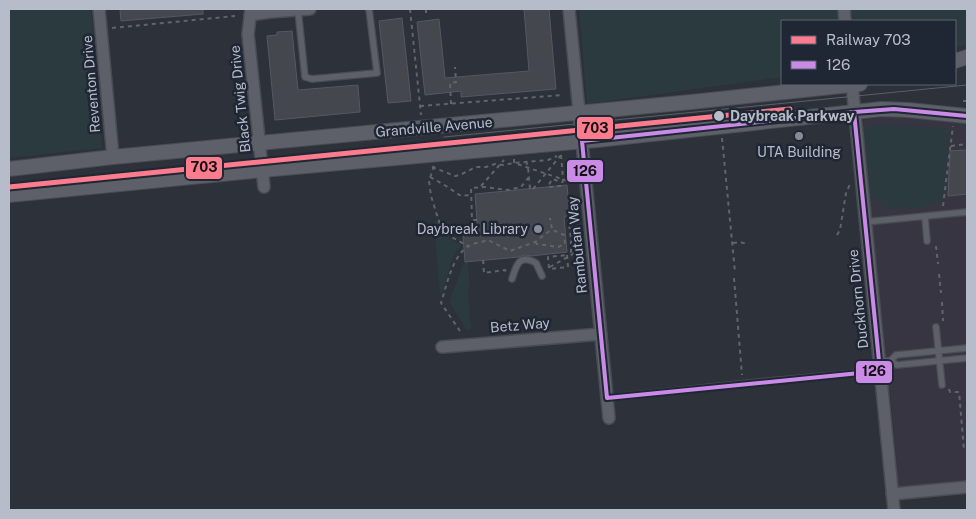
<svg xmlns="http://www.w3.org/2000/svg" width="976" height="519" viewBox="0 0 976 519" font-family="'Public Sans',sans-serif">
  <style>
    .medical { fill: #383542 }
    .green { fill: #2a3a3f }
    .building { fill: #44474e; stroke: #545861 }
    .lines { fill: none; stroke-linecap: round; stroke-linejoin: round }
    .service-casing { stroke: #494c52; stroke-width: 8 }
    .minor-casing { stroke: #494c52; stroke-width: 14 }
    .tertiary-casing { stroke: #494c52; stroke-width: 16 }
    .path { stroke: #60646b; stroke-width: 2; stroke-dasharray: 4 4; stroke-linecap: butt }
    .service { stroke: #5d6068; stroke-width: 5.5 }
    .minor { stroke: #5d6068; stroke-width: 11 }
    .tertiary { stroke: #5d6068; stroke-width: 14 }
    .tram { stroke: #5b5e65; stroke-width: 1 }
    .bus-1-casing { stroke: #1f2634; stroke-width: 8 }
    .bus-1 { stroke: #ca8be6; stroke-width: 4 }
    .rail-1-casing { stroke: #1f2634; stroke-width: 9 }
    .rail-1 { stroke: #fc7b8c; stroke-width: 5 }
    .stop-dot { fill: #b7bcca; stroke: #1f2634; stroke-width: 2 }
    .poi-dot { fill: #878b97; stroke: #1f2634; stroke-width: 2 }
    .labels { text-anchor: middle; stroke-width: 5; stroke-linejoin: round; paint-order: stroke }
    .street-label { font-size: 14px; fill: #b7bcca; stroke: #1f2634 }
    .stop-label { font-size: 14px; font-weight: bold; fill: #b7bcca; stroke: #1f2634; text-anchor: start }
    .poi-label { font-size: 14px; fill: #b7bcca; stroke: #1f2634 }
    .line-badge { stroke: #1f2634; stroke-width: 2 }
    .pale-badge-label { font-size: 14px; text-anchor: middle; font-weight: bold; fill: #111 }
  </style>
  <rect width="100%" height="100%" fill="#2d3139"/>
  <path class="medical" d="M888,117l79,5v358l-72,7 -1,-17 3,-5 -7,-75 -5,-4 -22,-260 1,-6z"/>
  <path class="green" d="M9,9h82l2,23 -1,13 10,103 -93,10z
    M579,9h388v35l-12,4v-27h-173v56l-195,27z
    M897,125l54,4v5l-2,1 -6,67h-10v3l-12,1v2l-15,1v-2l-18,2v-2h-6v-4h-5v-5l-6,1 -7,-70 6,-3z
    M435,221h2l6,14 19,10 -4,5h-1l-5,10 -9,31 -1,2h-2l-6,-70z
    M468,261l2,28 -2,1 3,39h-5l-17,-27 15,-40z"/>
  <path class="building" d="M120,9h83v5l-82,7z
    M524,9h25l7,80 -95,8v-6l-36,4 -8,-73 22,-3 6,59 84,-7z
    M402,18l9,83 -23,2 -9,-82z
    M292,31l6,59 60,-5 2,27 -85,8 -8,-84 10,-1v-3z
    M967,150v44l-19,2 2,-45z
    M567,185l3,32h-6l3,35 -36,4 -6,-1 -6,2 -54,5 -2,-26 15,-2 -3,-40z"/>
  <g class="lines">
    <defs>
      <path id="service" d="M298,10l7,67 7,2 65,-6 -8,-64
        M925,217l2,24
        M865,222l102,-10
        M512,279c4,-13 7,-26 24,-16l6,13
        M936,327l6,58
        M879,361h11l7,4 70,-7
        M890,361l6,-6 71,-7
        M607,398l153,-16 120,-11"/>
      <path id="minor" d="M99,9l14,148
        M251,9l-3,25 16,153
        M569,9l40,409
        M844,9l1,12
        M250,15l20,-3 40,-3
        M852,84l42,426
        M442,347l159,-13
        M892,494l75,-7"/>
      <path id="tertiary" d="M955,61l12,-4
        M9,169l104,-12 578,-55 169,-18
        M9,195l253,-25 335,-30 285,-31 26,1 59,6"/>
    </defs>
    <use href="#service" class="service-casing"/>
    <use href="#minor" class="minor-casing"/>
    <use href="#tertiary" class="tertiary-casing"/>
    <path class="path" d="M410,9l11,106
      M426,9v4
      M112,28l123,-12
      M963,101h4
      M451,104l-1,-21 6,-1 -1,-15
      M420,106l143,-11
      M722,138l13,134
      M951,146l16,-2
      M561,155l2,24 -1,7 -14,1 4,-8 10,3
      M514,159v4l63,21
      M526,161l2,6 2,22
      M434,166l-5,15 2,15 11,35 4,3 22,12
      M432,167l23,9 5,-1 16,-8h10l9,-3 8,1 11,-2 34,-3 9,-4
      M430,177l16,9 15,10 9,-1
      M481,186l23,-26
      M533,189l28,-34
      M943,206l10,-80
      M568,217l3,22v15
      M477,220h-5l-1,-32 14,-1 23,3 13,-3 8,-10
      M837,235l3,-5 6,-37 5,-11
      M535,242l2,2 21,3 7,-3 -1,-9 -11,-5
      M733,243l7,-1 7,2
      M936,246l2,18
      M567,255l1,12 -19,2 -1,-12z
      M483,260l1,13 21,-3 1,2
      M550,267l33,-19
      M939,274l2,19
      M734,278l8,97
      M942,302l1,19
      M460,331l-19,-28c5,-16 12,-49 28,-57 5,-3 13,-4 19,-6l22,11 25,-9 17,-13 -2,-11
      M949,389l1,3h9l5,58"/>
    <use href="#service" class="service"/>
    <use href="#minor" class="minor"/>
    <use href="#tertiary" class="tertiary"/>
    <path class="tram" d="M444,137l523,-52"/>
    <defs>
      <path id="bus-1" d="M854,112l26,259 -273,27 -25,-257z
        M854,112l40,-3 73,7"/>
    </defs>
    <use href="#bus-1" class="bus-1-casing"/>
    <use href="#bus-1" class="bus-1"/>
    <defs>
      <path id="rail-1" d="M9,187l781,-78"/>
    </defs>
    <use href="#rail-1" class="rail-1-casing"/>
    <use href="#rail-1" class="rail-1"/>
  </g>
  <circle class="stop-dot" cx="719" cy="116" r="6"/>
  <g class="poi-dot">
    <circle cx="799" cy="136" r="5"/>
    <circle cx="538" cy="229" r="5"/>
  </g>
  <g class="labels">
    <g class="street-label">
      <text transform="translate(91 84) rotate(-95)" y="5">Reventon Drive</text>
      <text transform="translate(240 99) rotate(-96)" y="5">Black Twig Drive</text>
      <text transform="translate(434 127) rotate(-5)" y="5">Grandville Avenue</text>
      <text transform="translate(577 245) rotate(-96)" y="5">Rambutan Way</text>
      <text transform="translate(858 299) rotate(-96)" y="5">Duckhorn Drive</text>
      <text transform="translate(520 325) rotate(-5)" y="5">Betz Way</text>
    </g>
    <g class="stop-label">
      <text x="730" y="121">Daybreak Parkway</text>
    </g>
    <g class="poi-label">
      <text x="799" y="157">UTA Building</text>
      <text x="528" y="234" text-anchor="end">Daybreak Library</text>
    </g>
  </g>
  <g class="line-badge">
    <rect x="576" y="116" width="38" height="24" rx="5" fill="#fc7b8c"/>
    <rect x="185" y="156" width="38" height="24" rx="5" fill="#fc7b8c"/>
    <rect x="566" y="159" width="38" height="24" rx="5" fill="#ca8be6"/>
    <rect x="855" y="360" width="38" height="24" rx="5" fill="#ca8be6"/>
  </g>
  <g class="pale-badge-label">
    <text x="595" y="133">703</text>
    <text x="204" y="172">703</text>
    <text x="585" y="176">126</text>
    <text x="874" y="376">126</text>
  </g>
  <rect width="976" height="519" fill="none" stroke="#b7bcca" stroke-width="20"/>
  <rect x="781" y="20" width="175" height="65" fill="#1f2634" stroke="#5c6270"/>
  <rect x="791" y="36" width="25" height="8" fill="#fc7b8c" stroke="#5c6270"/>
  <text x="826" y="45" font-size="15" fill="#b7bcca">Railway 703</text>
  <rect x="791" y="61" width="25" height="8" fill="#ca8be6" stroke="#5c6270"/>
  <text x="826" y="70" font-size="15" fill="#b7bcca">126</text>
</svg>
